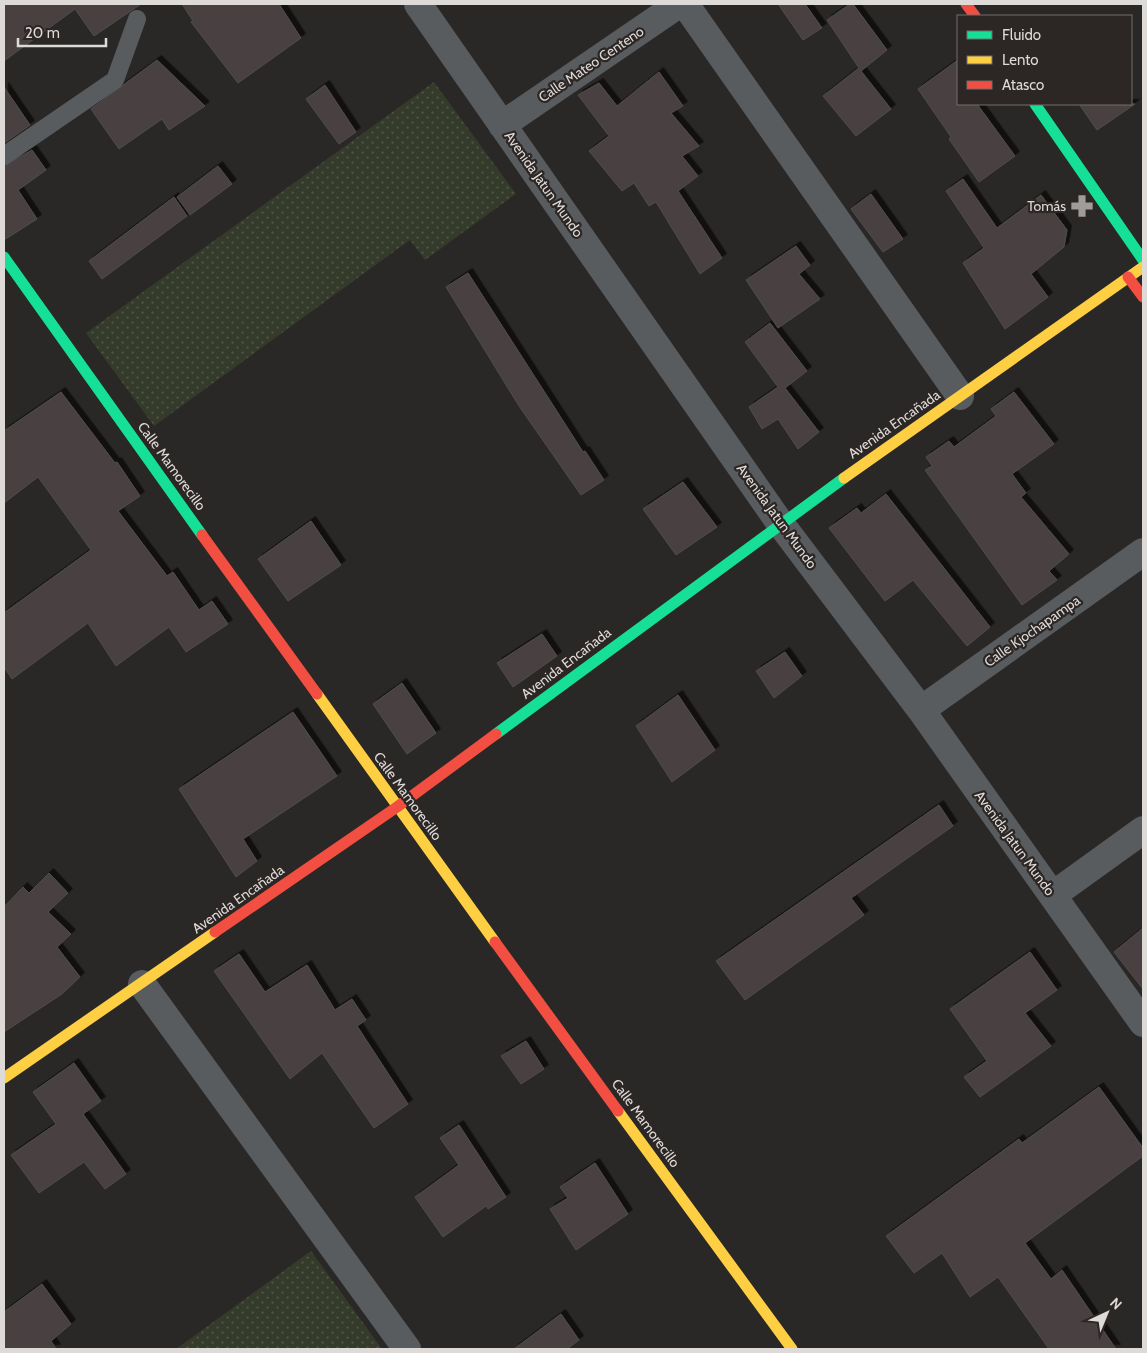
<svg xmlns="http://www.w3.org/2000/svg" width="1147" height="1353" viewBox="0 0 1147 1353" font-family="Cabin,sans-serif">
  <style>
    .grass { fill: url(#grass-dots) }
    .building { fill: #484042; stroke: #504d4d; filter: url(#shadow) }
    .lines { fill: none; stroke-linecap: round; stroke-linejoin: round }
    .lane { stroke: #595c5f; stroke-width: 18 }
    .street { stroke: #595c5f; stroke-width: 28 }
    .fast { stroke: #16e098; stroke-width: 11 }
    .slow { stroke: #ffcf43; stroke-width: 11 }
    .jam { stroke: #f24e42; stroke-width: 11 }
    .labels { text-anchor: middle; stroke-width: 4.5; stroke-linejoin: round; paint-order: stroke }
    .street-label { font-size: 14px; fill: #dedad8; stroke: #2c2724 }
    .poi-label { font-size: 14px; fill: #dedad8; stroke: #2c2724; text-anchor: end }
  </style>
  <defs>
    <pattern id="grass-dots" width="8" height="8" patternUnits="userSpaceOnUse" patternTransform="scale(1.25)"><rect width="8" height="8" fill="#343b2a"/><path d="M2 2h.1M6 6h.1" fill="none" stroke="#515748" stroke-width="1.8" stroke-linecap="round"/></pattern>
    <filter id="shadow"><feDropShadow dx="4.5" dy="-4.5" stdDeviation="0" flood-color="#0009"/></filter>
  </defs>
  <rect width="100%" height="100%" fill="#2a2826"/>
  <path class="grass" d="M434,82l82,112 -91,66 -15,-20 -256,186 -68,-93z
    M311,1251l71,98h-206z"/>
  <path class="building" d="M4,4h137l-47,32 -19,-27 -71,52z
    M182,4h97l22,34 -63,45 -47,-61 2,-1z
    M778,4h27l17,24 -19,12z
    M850,4h3l34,46 -26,21 30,38 -35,27 -33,-40 36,-28 -32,-48z
    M157,60l48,46 -36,24 -7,-11 -43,30 -28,-40z
    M958,60v44h19l38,52 -36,26 -30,-43 2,-2 -33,-48z
    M659,72l24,34 -12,7 28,33 -17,10 16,20 -20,15 44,67 -22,16 -44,-72 -7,4 -15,-23 -12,8 -33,-40 20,-15 -31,-41 21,-12 18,23z
    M325,85l31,47 -17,12 -33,-45z
    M4,87l26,38 -26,18z
    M1079,104h56l-38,26z
    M32,150l14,20 -28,20 19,29 -33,21v-74z
    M218,166l14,18 -42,31 -13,-18z
    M963,179l34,49 44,-33 26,35 -3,17 -33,27 17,23 -43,32 -42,-66 21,-15 -38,-57z
    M871,194l32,45 -20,13 -32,-43z
    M174,197l13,19 -85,63 -13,-18z
    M796,246l14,19 -11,9 21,25 -42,29 -32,-48z
    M468,273l115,179 2,-1 19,29 -23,15 -62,-89 -73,-119z
    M770,323l37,48 -22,17 34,44 -21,17 -20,-30 -16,10 -13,-22 29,-20 -33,-45z
    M61,392l54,71 2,-1 23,34 -22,15 49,65 6,-4 26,38 13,-9 16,23 -42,28 -17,-25 -53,39 -28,-43 -76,56 -8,-12v-54l87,-63 -53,-73 -34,26v-72z
    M1014,392l40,52 -42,30 14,19 -5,4 48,57 -20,17 8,9 -35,25 -97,-135 7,-4 -6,-9 23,-16 5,6 42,-31 -5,-7z
    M683,482l34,45 -41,28 -33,-46z
    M886,494l104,133 -23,19 -54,-66 -28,21 -56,-73 28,-20 4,5z
    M311,521l30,44 -53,36 -30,-42z
    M542,634l15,22 -44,31 -16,-24z
    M785,652l17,24 -28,22 -18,-27z
    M402,683l34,50 -29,21 -34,-50z
    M678,695l37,55 -43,32 -36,-56z
    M293,712l44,64 -94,63 14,22 -21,16 -57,-88z
    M939,805l14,21 -102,72 13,17 -119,85 -29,-39z
    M49,873l19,20 -20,19 23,22 -14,13 23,30 -18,17 -58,38v-125l19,-20 6,6z
    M1143,928v61l-29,-37z
    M1030,952l27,38 -32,23 26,33 -71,51 -16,-20 23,-16 -37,-52z
    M239,954l26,38 42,-27 28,45 17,-11 14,21 -9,6 51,78 -34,24 -52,-75 -32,26 -76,-108z
    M526,1041l18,28 -23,15 -20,-28z
    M74,1063l27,38 -18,13 43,60 -21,15 -21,-27 -45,31 -28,-38 45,-31 -23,-32z
    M1099,1087l44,61v8l-118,87 26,36 11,-9 54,79h-67l-51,-72 -28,20 -28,-44 -28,20 -28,-37 133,-97 3,4z
    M459,1125l47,72 -18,12 -2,-3 -43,31 -28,-40 44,-32 -19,-27z
    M595,1163l33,51 -52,36 -26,-41 18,-11 -8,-11z
    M42,1284l29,40 -20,17 5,8h-52v-37z
    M561,1314l18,26 -12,9h-53z"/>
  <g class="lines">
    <path class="lane" d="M4,156l111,-76 22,-61"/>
    <path class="street" d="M418,4l362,519 141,187 222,313
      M685,4l275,392
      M502,125l177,-121
      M921,710l222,-158
      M1053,895l90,-65
      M142,984l265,365"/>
    <path class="fast" d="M1035,104l108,156
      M4,257l198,278
      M496,734l348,-256"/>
    <path class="slow" d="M844,478l299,-211
      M317,694l178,248
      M4,1078l211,-146
      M618,1111l174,238"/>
    <path class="jam" d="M966,4l9,12
      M1128,277l15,20
      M202,535l115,159
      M215,932l182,-125 99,-73
      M495,942l123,169"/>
  </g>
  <defs>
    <symbol id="pharmacy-bare" viewBox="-9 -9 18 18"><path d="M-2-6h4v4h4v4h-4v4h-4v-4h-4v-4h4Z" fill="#9f9c9a" stroke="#2c2724" stroke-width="2.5" paint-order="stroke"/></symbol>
  </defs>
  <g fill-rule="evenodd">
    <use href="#pharmacy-bare" x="1066" y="190" width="32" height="32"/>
  </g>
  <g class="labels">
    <g class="street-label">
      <text transform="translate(591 64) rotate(-34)" y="5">Calle Mateo Centeno</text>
      <text transform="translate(544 184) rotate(55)" y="5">Avenida Jatun Mundo</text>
      <text transform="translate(894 424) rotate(-35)" y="5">Avenida Encañada</text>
      <text transform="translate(172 466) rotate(54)" y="5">Calle Mamorecillo</text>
      <text transform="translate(777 516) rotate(54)" y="5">Avenida Jatun Mundo</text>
      <text transform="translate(1032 631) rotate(-35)" y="5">Calle Kjochapampa</text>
      <text transform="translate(566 663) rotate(-37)" y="5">Avenida Encañada</text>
      <text transform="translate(408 796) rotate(54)" y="5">Calle Mamorecillo</text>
      <text transform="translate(1015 843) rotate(54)" y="5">Avenida Jatun Mundo</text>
      <text transform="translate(238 899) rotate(-35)" y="5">Avenida Encañada</text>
      <text transform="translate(646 1123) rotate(54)" y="5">Calle Mamorecillo</text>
    </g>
    <g class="poi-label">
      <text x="1066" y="211">Tomás</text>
    </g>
  </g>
  <rect width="1147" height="1353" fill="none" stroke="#dedad8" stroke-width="10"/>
  <rect x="957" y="15" width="175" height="90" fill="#2c2724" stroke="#736f6c"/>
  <rect x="967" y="31" width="25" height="8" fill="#16e098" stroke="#736f6c"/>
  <text x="1002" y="40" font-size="15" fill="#dedad8">Fluido</text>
  <rect x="967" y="56" width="25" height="8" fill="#ffcf43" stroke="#736f6c"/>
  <text x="1002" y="65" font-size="15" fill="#dedad8">Lento</text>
  <rect x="967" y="81" width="25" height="8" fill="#f24e42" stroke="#736f6c"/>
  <text x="1002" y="90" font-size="15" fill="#dedad8">Atasco</text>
  <g transform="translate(1107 1313) rotate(44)" stroke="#2c2724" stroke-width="4" paint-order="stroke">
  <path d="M0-4L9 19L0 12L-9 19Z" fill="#dedad8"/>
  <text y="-8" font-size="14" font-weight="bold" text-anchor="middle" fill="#dedad8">N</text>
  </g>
  <path d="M18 38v8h88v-8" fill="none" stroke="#dedad8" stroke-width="2.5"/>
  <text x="25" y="38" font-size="15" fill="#dedad8" stroke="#2c2724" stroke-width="4" paint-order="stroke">20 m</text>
</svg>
